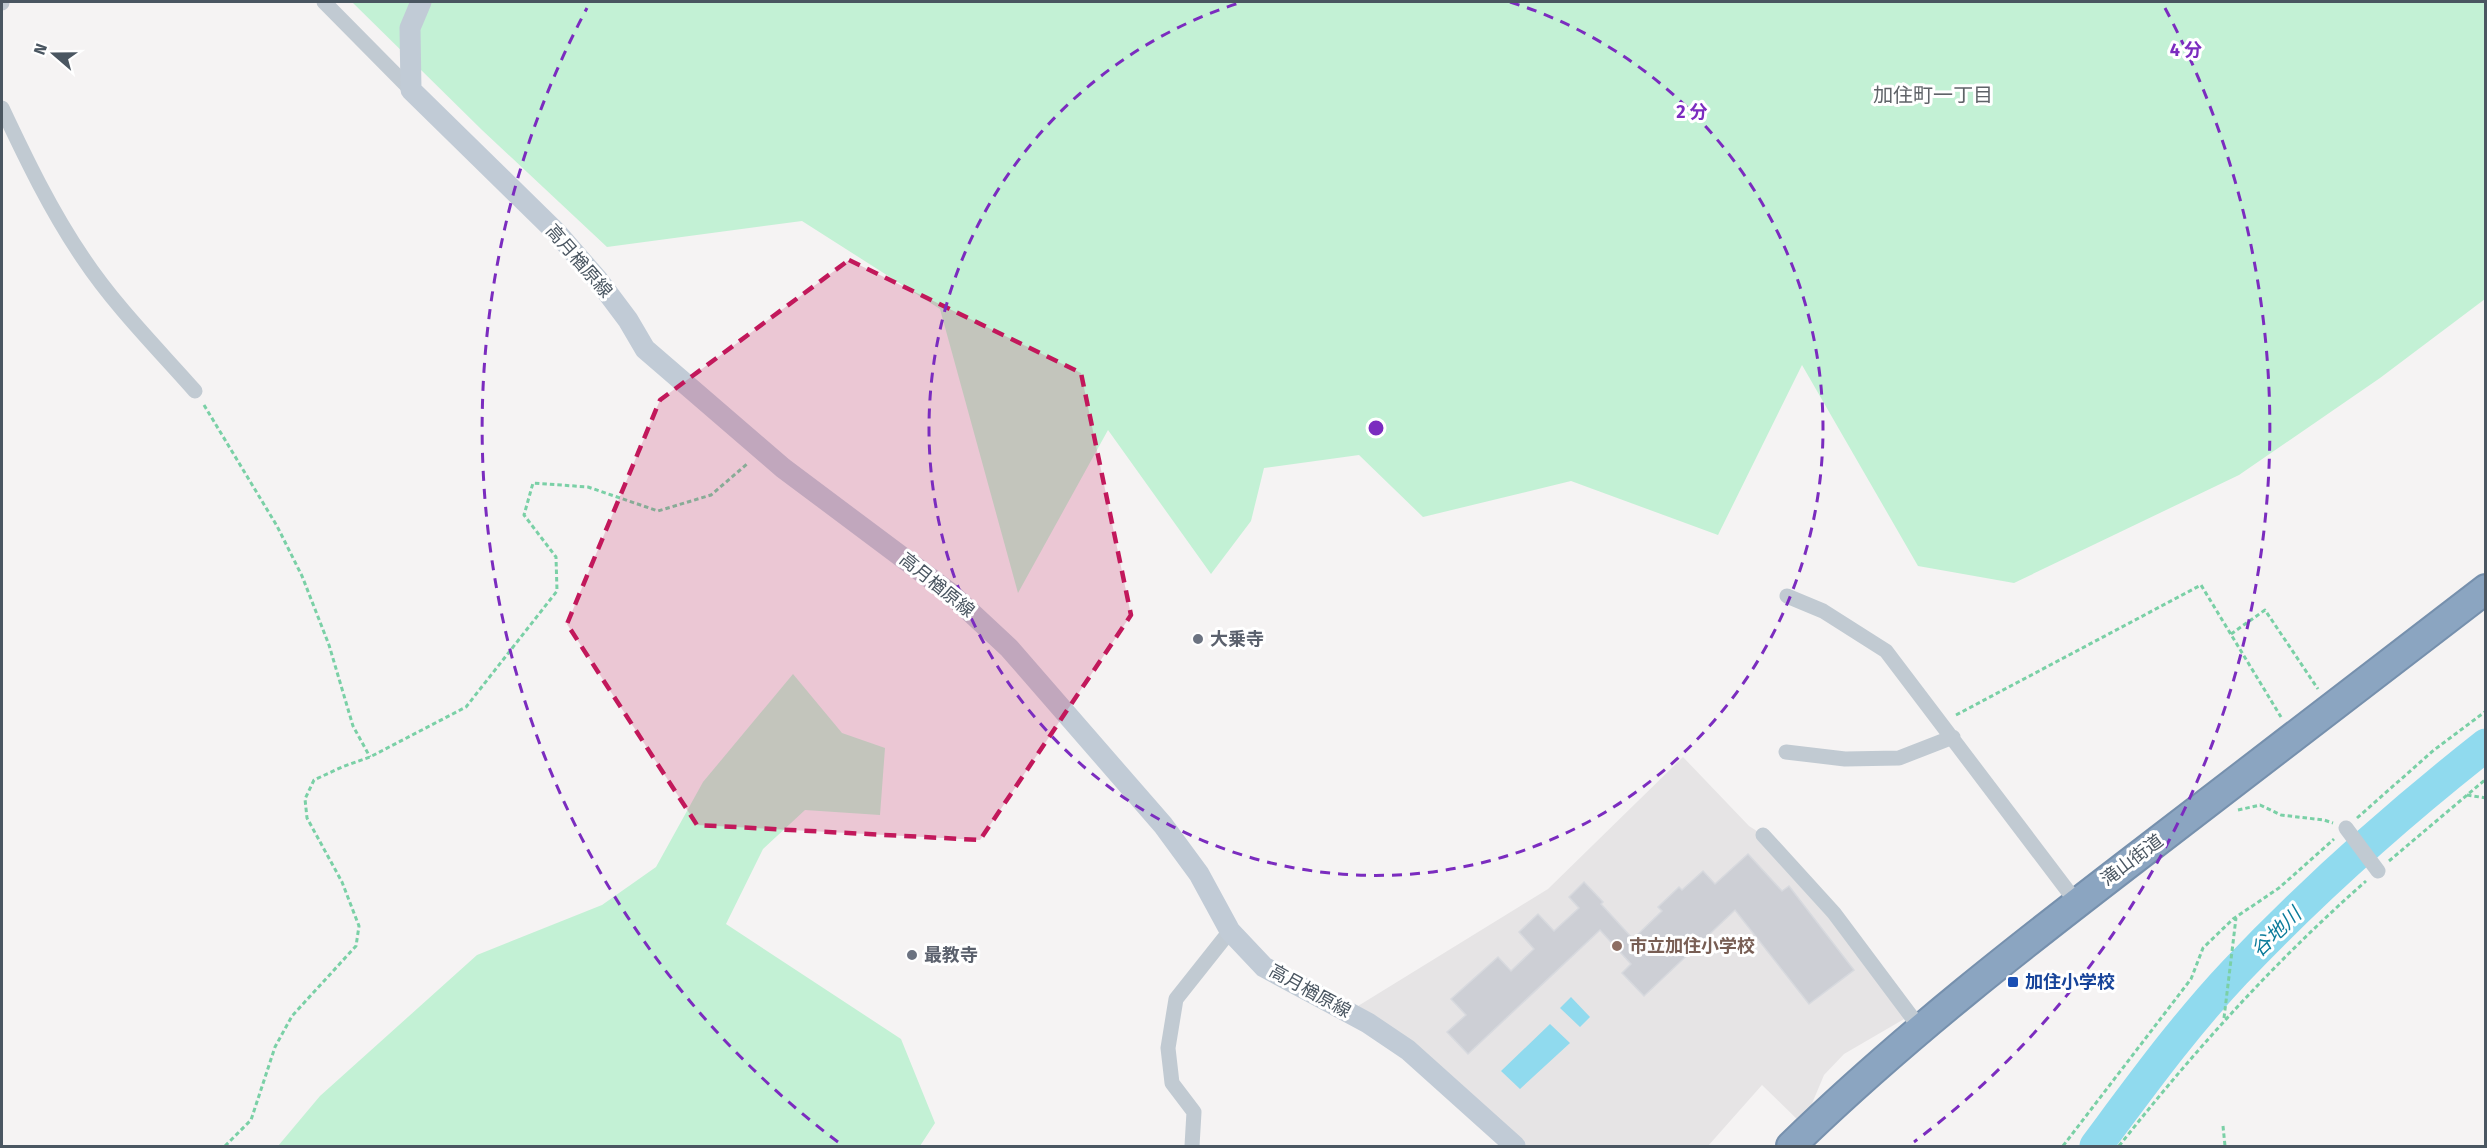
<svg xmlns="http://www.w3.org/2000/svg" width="2487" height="1148" viewBox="0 0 2487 1148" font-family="'Fira Sans','Noto Sans JP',sans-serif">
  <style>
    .education { fill: #e6e4e5 }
    .green { fill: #c3f1d5 }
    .water { fill: #90daee }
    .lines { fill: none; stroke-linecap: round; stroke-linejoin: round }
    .river { stroke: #90daee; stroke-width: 33 }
    .building { fill: #cdcfd5; stroke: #d7d9de; stroke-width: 1.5 }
    .highway-casing { stroke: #7690ad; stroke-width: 32 }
    .path { stroke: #7ad0a6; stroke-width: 3; stroke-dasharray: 4.5 3; stroke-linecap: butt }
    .street { stroke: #c1cad2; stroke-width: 15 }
    .secondary { stroke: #c1cbd6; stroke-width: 21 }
    .highway { stroke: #8ba5c1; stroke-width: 28 }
    .marked { fill: #c2185b; fill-opacity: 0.2; stroke: #c2185b; stroke-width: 4.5; stroke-dasharray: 12 8; stroke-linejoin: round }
    .ring { fill: none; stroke: #7b2cbf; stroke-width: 3; stroke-dasharray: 10 8 }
    .worship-dot { fill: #6b7280; stroke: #fff; stroke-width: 2 }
    .education-dot { fill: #8d6e63; stroke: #fff; stroke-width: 2 }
    .transit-dot { fill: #1a4fb4; stroke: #fff; stroke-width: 2 }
    .labels { text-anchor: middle; stroke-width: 6; stroke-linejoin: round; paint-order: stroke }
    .street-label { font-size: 18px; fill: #4a5661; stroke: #fff }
    .worship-label { font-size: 18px; font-weight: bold; fill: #5b616d; stroke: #fff; text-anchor: start }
    .education-label { font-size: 18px; font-weight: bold; fill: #785e54; stroke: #fff; text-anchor: start }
    .transit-label { font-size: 18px; font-weight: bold; fill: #164399; stroke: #fff; text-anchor: start }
    .neighbourhood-label { font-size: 20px; fill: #5f6368; stroke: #fff }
    .water-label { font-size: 20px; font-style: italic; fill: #0c7c9b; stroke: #fff }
    .centre { fill: #7b2cbf; stroke: #fff; stroke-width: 3 }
    .ring-label { font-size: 18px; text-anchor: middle; font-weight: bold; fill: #7b2cbf; stroke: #fff; stroke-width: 6; stroke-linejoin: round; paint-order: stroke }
  </style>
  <rect width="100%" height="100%" fill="#f5f3f3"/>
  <path class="education" d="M1683,757l66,69 14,9 148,180 -67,39 -20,21 -21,50 -41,-40 -54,61h-182l-112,-103 -56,-37 190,-117z"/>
  <path class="green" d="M352,2h2133v297l-105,79 -141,97 -225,108 -96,-17 -116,-201 -84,170 -147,-54 -148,36 -64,-62 -95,13 -13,53 -40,53 -103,-144 -90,163 -78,-284 -138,-88 -195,26 -125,-117z
    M793,674l49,59 43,15 -5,67 -75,-5 -42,39 -37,75 175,115 34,84 -15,23h-642l42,-50 157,-141 125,-50 54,-38 47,-85z"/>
  <path class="water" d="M1571,997l19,20 -10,10 -20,-19z
    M1550,1024l20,19 -50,46 -19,-18z"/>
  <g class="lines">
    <path class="river" d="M2096,1146c44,-59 88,-120 139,-174 78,-82 162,-157 251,-227"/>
  </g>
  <path class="building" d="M1748,854l34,37 7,-5 65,84 -45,34 -74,-94 -91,86 -22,-23 9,-9 -31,-34 -132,124 -21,-22 19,-17 -15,-16 47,-42 13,14 23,-22 -15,-17 19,-18 16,17 25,-23 -10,-11 15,-15 19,20 -2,2 32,35 29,-28 -4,-4 21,-20 3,3 21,-19 12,13z"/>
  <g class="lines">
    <defs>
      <path id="highway" d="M1791,1146c112,-109 235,-204 359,-299 112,-86 224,-172 336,-258"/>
    </defs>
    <use href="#highway" class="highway-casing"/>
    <path class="path" d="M204,405l73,121 25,50 27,69 24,81 17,31
      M2231,634l34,-24 53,79
      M1956,715l245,-130 80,132
      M2467,795l19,3
      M2238,810l22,-5 21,10 43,5 9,3
      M2357,818l77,-68 52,-39
      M2389,861l97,-82
      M2224,1018l12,-100
      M2223,1126l2,20
      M225,1146l26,-26 24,-73 17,-31 64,-70 3,-20 -17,-44 -35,-64 -2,-19 9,-19 28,-13 28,-10 96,-50 91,-116 -1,-34 -32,-42 9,-32 55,4 70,24 53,-16 36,-31
      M2063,1146l128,-167 12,-31 30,-29 46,-31 55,-49
      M2119,1146c76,-96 154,-183 247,-265"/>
    <path class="street" d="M324,2l87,88
      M2,3v-1
      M2,108c24,51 49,103 81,150 32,48 74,90 112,133
      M1787,596l36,15 63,40 191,252
      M1786,752l59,7 54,-1 54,-21
      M2346,828l32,43
      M1763,835l71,78 86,115
      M1192,1146l2,-34 -22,-29 -4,-35 8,-49 54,-68"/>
    <path class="secondary" d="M421,2l-11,26 1,62 146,143 41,47 30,40 17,29 138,119 167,125 59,55 154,177 36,49 31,57 34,36 104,56 40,27 107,96"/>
    <use href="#highway" class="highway"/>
  </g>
  <path class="marked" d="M849,260l232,113 50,242 -151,225 -283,-15 -130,-201 93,-224z"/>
  <g class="ring">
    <path d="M1510 2A447 447 0 1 1 1242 2"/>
    <path d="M838 1142A894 894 0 0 1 587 8M2165 8A894 894 0 0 1 1914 1142"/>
  </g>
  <g class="worship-dot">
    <circle cx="1198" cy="639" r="6"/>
    <circle cx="912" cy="955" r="6"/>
  </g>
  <circle class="education-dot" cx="1617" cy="946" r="6"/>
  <rect class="transit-dot" x="2007" y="976" width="12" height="12" rx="3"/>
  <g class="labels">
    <g class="street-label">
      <text transform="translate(579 261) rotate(49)" y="6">高月楢原線</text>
      <text transform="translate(937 585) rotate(39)" y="6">高月楢原線</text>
      <text transform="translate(2132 860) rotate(-37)" y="6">滝山街道</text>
      <text transform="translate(1310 991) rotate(29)" y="6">高月楢原線</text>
    </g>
    <g class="worship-label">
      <text x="1210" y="645">大乗寺</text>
      <text x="924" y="961">最教寺</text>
    </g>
    <g class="education-label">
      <text x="1629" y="952">市立加住小学校</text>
    </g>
    <g class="transit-label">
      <text x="2025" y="988">加住小学校</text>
    </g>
    <g class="neighbourhood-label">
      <text x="1933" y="102">加住町一丁目</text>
    </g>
    <g class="water-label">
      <text transform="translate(2276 932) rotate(-44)" y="7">谷地川</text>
    </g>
  </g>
  <circle cx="1376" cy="428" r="9" class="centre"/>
  <g class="ring-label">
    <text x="2186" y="56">4 分</text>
    <text x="1692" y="118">2 分</text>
  </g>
  <rect width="2487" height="1148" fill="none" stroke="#4a5661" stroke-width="6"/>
  <g transform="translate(54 54) rotate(290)" stroke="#ffffff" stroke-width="4.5" paint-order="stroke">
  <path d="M0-4.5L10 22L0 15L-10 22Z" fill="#4a5661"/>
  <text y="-9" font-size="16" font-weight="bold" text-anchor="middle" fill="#4a5661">N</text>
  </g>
</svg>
